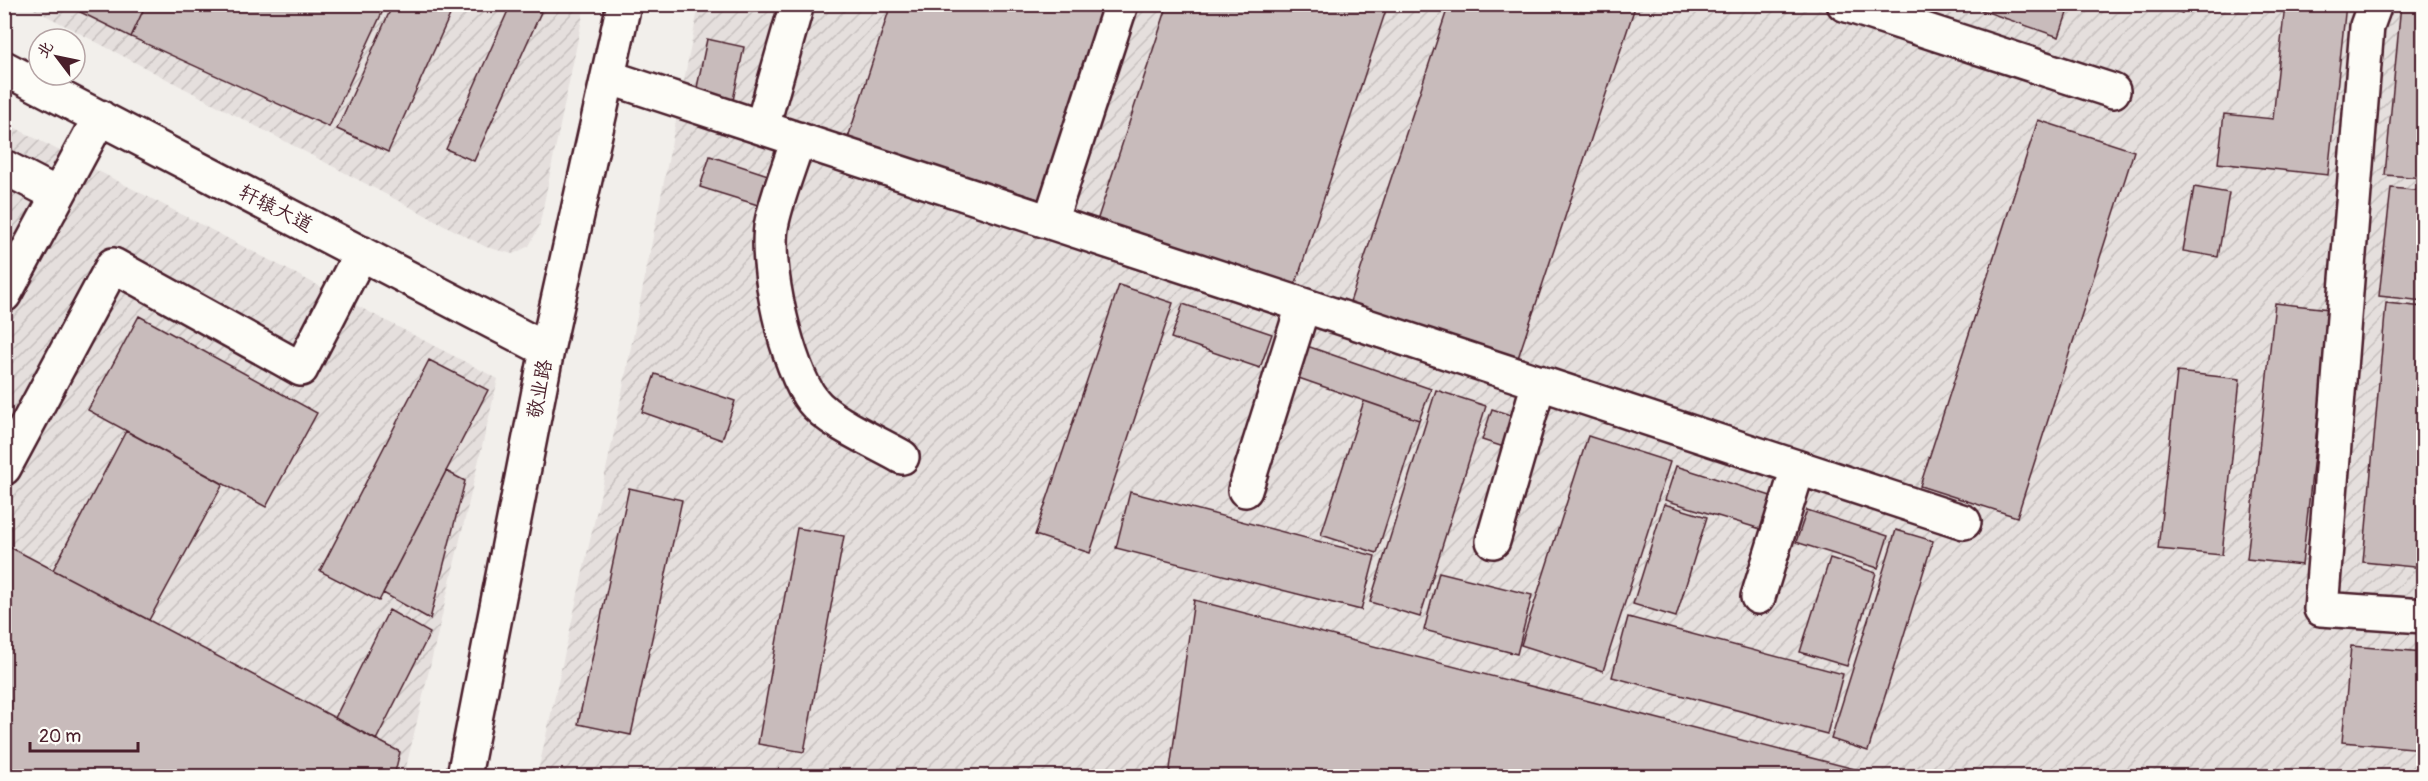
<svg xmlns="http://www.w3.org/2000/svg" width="2428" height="781" viewBox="0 0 2428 781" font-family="Pangolin,'LXGW WenKai TC',sans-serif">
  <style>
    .industrial { fill: url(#industrial-furrows) }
    .building { fill: #c8bbbb; stroke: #4a1f2b; stroke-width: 1.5 }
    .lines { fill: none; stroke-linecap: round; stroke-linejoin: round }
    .minor-casing { stroke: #4a1f2b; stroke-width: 38 }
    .minor { stroke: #fdfcf7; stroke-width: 33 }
    .labels { text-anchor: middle; stroke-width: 6; stroke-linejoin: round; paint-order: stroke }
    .street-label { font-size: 20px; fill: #4a1f2b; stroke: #fdfcf7 }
  </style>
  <defs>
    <pattern id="industrial-furrows" width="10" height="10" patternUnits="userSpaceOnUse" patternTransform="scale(1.5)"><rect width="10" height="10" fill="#e5dfdd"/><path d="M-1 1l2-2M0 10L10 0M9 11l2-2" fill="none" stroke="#c6bfbe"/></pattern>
  </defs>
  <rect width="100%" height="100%" fill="#f2efeb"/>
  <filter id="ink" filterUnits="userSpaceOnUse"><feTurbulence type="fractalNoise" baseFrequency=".0167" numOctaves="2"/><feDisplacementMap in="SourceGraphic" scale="12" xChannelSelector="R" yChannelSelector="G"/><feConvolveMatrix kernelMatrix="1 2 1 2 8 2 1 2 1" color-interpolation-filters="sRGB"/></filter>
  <g filter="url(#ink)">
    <path class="industrial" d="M26,5h559l-46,222 -10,19 -16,8 -27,-7z
      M699,5h1724v771h-1886l75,-333z
      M4,122l494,257 -94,397h-399z"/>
    <path class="building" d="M64,4h82l-15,33z
      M146,4h240l-57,123 -198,-90z
      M393,4h62l-67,148 -51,-23z
      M511,4h14l16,8 -67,149 -28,-12z
      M891,4h216l-63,197 -196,-63z
      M1168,4h220l-93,282 -198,-65z
      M1449,4h187l-118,354 -168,-56z
      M1964,4h106l-11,33z
      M2156,4h29l-3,9z
      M2285,4h61l-18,171 -110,-12 6,-49 49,5z
      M2401,4h23v174l-39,-3z
      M707,39l37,8 -13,63 -37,-8z
      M2038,120l96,31 -117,366 -97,-31z
      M710,156l58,19 -10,30 -58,-18z
      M2194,187l35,6 -11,64 -35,-6z
      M2391,188l33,3v110l-45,-5z
      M1119,285l54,18 -83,250 -55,-18z
      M2275,303l55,6 -28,256 -55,-6z
      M2386,303l38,4v261l-61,-6z
      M1183,304l89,30 -12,34 -89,-30z
      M139,316l178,97 -51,94 -178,-97z
      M1304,345l127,44 -12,31 -126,-44z
      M429,360l59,30 -109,211 -59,-30z
      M2177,372l63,7 -18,176 -64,-6z
      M655,374l80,27 -13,39 -80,-28z
      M1436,390l50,16 -66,211 -50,-15z
      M1364,401l55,19 -42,133 -56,-18z
      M1492,409l28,9 -10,31 -28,-9z
      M126,431l97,53 -74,136 -96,-50z
      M1588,436l82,26 -67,209 -82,-26z
      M1676,466l98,31 -10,33 -99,-30z
      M446,471l19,10 -35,138 -47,-26z
      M629,488l53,12 -51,235 -53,-11z
      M1130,492l245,64 -14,54 -245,-62z
      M1664,504l43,13 -31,100 -43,-13z
      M1807,510l81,26 -10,32 -82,-26z
      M797,528l47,8 -40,216 -46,-8z
      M1896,530l37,11 -65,210 -37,-12z
      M4,544l396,208 -6,24h-390z
      M1830,558l46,15 -29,93 -47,-14z
      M1439,572l93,23 -15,59 -93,-24z
      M1194,600l688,176h-713z
      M389,610l41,23 -54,107 -41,-22z
      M1628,617l215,57 -16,60 -215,-57z
      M2351,646l73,6v97l-82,-7z"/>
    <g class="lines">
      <defs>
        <path id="minor" d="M1844,4l269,87
          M2375,4l-8,22 -46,583 103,7
          M4,68l543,282
          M608,77l1356,445
          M762,127l35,-123
          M798,139c-8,27 -20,55 -26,83 -9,40 15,147 41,179 16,21 65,42 89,56
          M4,167l54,28
          M1050,222l71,-218
          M4,295l96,-178
          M4,468l109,-203 188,104 60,-116
          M1245,490l58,-184
          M1493,541l46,-159
          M1758,597l40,-129
          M464,776l83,-426 77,-346"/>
      </defs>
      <use href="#minor" class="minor-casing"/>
      <use href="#minor" class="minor"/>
    </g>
  </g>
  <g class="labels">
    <g class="street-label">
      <text transform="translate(276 208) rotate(27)" y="7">轩辕大道</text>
      <text transform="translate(539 389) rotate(-79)" y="7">敬业路</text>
    </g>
  </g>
  <rect width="2428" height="781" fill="none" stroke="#fdfcf7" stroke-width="24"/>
  <rect x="12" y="12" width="2404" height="757" fill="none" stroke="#4a1f2b" stroke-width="2" filter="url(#ink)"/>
  <g transform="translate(57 57) rotate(302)"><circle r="28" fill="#fdfcf7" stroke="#b5a4a5" stroke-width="1.5"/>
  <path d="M0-4.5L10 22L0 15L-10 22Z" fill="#4a1f2b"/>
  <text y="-9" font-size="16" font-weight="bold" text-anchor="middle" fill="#4a1f2b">北</text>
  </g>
  <path d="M30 742v9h108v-9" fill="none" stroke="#4a1f2b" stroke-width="3"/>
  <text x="39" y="742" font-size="18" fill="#4a1f2b" stroke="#fdfcf7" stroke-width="4.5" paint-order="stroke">20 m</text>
</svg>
